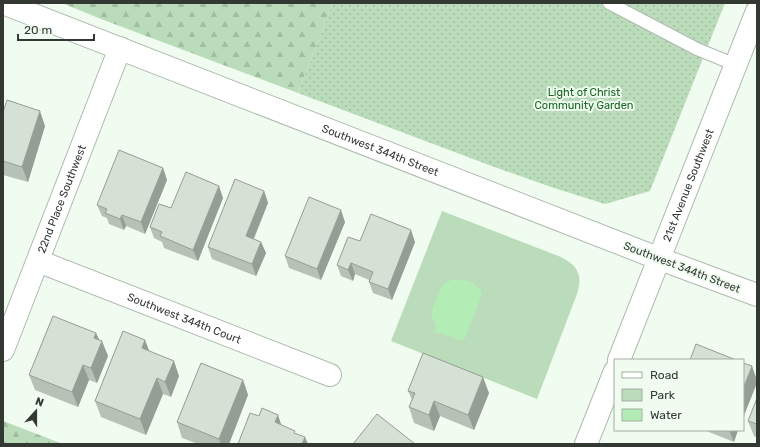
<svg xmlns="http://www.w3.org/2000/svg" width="760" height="447" viewBox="0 0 760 447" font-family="Rubik,sans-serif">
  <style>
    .green { fill: #badcba }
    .forest { fill: url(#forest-firs) }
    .garden { fill: url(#garden-dots) }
    .water { fill: #b3ecb4 }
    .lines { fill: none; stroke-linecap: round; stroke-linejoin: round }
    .lane-casing { stroke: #afbbaf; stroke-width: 14 }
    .street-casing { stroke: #afbbaf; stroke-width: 24 }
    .secondary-casing { stroke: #afbbaf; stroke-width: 24 }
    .primary-casing { stroke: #afbbaf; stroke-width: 24 }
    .lane { stroke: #fff; stroke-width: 12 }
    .street { stroke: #fff; stroke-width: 22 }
    .secondary { stroke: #fff; stroke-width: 22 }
    .primary { stroke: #fff; stroke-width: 22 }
    .wall { fill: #b6c2b6 }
    .shaded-wall { fill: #949e94 }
    .building { fill: #d4e1d4; stroke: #949e94 }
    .labels { text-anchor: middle; stroke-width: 4; stroke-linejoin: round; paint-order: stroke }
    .park-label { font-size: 11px; fill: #186522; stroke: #effcef }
    .street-label { font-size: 11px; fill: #333833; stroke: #effcef }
  </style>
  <defs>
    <pattern id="forest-firs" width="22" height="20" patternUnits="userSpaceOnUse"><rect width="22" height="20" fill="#badcba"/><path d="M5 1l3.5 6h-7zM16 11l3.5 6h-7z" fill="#a0bea0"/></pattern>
    <pattern id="garden-dots" width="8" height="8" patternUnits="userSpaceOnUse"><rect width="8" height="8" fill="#badcba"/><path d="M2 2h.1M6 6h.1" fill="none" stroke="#a0bea0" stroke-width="1.8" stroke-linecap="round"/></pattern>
  </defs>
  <rect width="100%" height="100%" fill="#effcef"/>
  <path class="green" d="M442,211l119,46c17,9 22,18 16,37l-40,105 -146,-58z"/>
  <path class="forest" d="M62,3h271l-35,90 -197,-74z
    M3,421l60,23h-60z"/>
  <path class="garden" d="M333,3h392l-75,188 -45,13 -54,-17 -62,-22 -191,-72z"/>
  <path class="water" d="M452,280h13l7,2 9,8 1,3 -1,4 -16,41 -2,2h-4l-18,-7h-5l-1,-2 1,-7 -5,-7c2,-9 6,-26 13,-33 2,-2 5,-3 8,-4z"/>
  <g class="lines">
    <defs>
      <path id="lane" d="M609,3l88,46 39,16"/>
      <g id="street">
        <path d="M660,259l97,36"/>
        <path id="s1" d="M38,261l292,114"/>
        <path id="s2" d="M3,350l117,-302"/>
      </g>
      <g id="secondary">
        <path id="s3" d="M3,3l657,256"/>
      </g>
      <g id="primary">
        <path id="s4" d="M619,360l138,-349"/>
        <path d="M586,444l29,-73"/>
      </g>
    </defs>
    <use href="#lane" class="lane-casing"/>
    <use href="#street" class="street-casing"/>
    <use href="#secondary" class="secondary-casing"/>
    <use href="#primary" class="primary-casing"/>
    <use href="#lane" class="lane"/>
    <use href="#street" class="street"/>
    <use href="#secondary" class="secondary"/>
    <use href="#primary" class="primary"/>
  </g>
  <path class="wall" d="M3,112l42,14 -17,56 -25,-7z
    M163,168l4,12 -22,54 -19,-8 -2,4 -15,-6 -2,-6 -5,-2 -5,-11z
    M264,191l4,12 -14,36 7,3 5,11 -10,23 -44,-17 -4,-12z
    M223,198l-25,63 -34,-13 -2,-6 -8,-4 -4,-11 21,-19z
    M345,222l-24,58 -32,-12 -4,-12z
    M360,241l55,1 -23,58 -19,-7 -4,-11v-2l-14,-6 -2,7 -12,-5 -4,-11z
    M96,333l3,6 9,17 -11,27 -8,-3 -11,27 -43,-17 -6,-15z
    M145,340l4,11 30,25 -8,21 -8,-3 -17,41 -45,-18 -6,-16z
    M243,380l5,15 -19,49h-31l-16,-6 -5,-16z
    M408,391l81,2 -15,37 -34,-14 -6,15 -20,-8 -5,-16 3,-7z
    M757,398v40l-3,-2 -6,-15z
    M704,430h34l-4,12z"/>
  <path class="shaded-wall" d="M40,111l5,15 -17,56 -6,-15z
    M163,168l4,12 -22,54 -4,-12z
    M219,186l4,12 -25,63 -5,-11z
    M264,191l4,12 -18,44 -4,-11z
    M341,210l4,12 -24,58 -4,-11z
    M122,215l4,11 -2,4 -4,-11z
    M411,230l4,12 -23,58 -4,-11z
    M261,242l5,11 -10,23 -4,-12z
    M351,263l4,11 -2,7 -5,-11z
    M96,333l5,12 1,-4 6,15 -11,27 -6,-15 3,-30z
    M145,340l6,16 -9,-8z
    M174,361l5,15 -8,21 -6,-15z
    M83,365l6,15 -11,27 -6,-15z
    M752,366l5,14v3l-14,35v-29z
    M483,377l6,16 -15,37 -6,-15z
    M157,378l6,16 -17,41 -6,-16z
    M243,380l5,15 -19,49h-8l-2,-5z
    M434,401l6,15 -6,15 -5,-16z
    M278,415l5,15 -8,-8z
    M729,430h9l-4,12z
    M305,437l3,7h-6z"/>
  <path class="building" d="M7,100l33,11 -18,56 -19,-6v-49z
    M119,150l44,18 -22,54 -19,-7 -2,4 -15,-6 2,-4 -10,-4z
    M186,172l33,14 -26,64 -33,-14 2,-4 -12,-5 9,-23 12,4z
    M235,179l29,12 -18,45 15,6 -9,22 -44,-17z
    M309,197l32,13 -24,59 -32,-13z
    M371,214l40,16 -23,59 -19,-7 4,-10 -22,-9 -3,7 -11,-5 11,-28 12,4z
    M53,316l43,17 -2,5 8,3 -11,27 -8,-3 -11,27 -43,-17z
    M123,331l22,9 -3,8 32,13 -9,21 -8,-4 -17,41 -45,-18z
    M696,344l40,16h-46z
    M423,353l60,24 -15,38 -34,-14 -5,14 -20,-8 6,-14 -7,-2z
    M201,363l42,17 -24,59 -42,-17z
    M743,363l9,3 -9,23z
    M757,398v26l-9,-3z
    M262,408l16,7 -3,7 20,9 -1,2 11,4 -3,7h-64l12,-31 9,3z
    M377,414l38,30h-62z"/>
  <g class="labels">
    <g class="park-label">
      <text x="584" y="96">Light of Christ<tspan x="584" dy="13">Community Garden</tspan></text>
    </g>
    <g class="street-label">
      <text dy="4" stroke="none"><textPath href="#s3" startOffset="405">Southwest 344th Street</textPath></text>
      <text dy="4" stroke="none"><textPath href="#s4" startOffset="188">21st Avenue Southwest</textPath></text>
      <text dy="4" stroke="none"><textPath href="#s2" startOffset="162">22nd Place Southwest</textPath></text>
      <text transform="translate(682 267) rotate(21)" y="4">Southwest 344th Street</text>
      <text dy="4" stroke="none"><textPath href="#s1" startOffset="157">Southwest 344th Court</textPath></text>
    </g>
  </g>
  <rect width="760" height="447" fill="none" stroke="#333833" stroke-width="8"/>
  <rect x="614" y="359" width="130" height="72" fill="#effcef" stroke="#a4aea4"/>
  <rect x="622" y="372" width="20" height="6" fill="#ffffff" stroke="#a4aea4"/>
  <text x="650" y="379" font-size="12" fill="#333833">Road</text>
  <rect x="622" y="389" width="20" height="12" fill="#badcba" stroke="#a4aea4"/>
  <text x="650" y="399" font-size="12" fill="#333833">Park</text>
  <rect x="622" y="409" width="20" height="12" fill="#b3ecb4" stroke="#a4aea4"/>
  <text x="650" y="419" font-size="12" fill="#333833">Water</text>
  <g transform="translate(36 411) rotate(21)" stroke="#effcef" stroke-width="3" paint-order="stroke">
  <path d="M0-3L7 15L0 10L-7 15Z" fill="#333833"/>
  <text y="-6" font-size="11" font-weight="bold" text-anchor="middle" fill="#333833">N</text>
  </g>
  <path d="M18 34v6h76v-6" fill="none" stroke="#333833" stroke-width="2"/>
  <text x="24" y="34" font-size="12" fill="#333833" stroke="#effcef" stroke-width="3" paint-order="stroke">20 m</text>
</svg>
